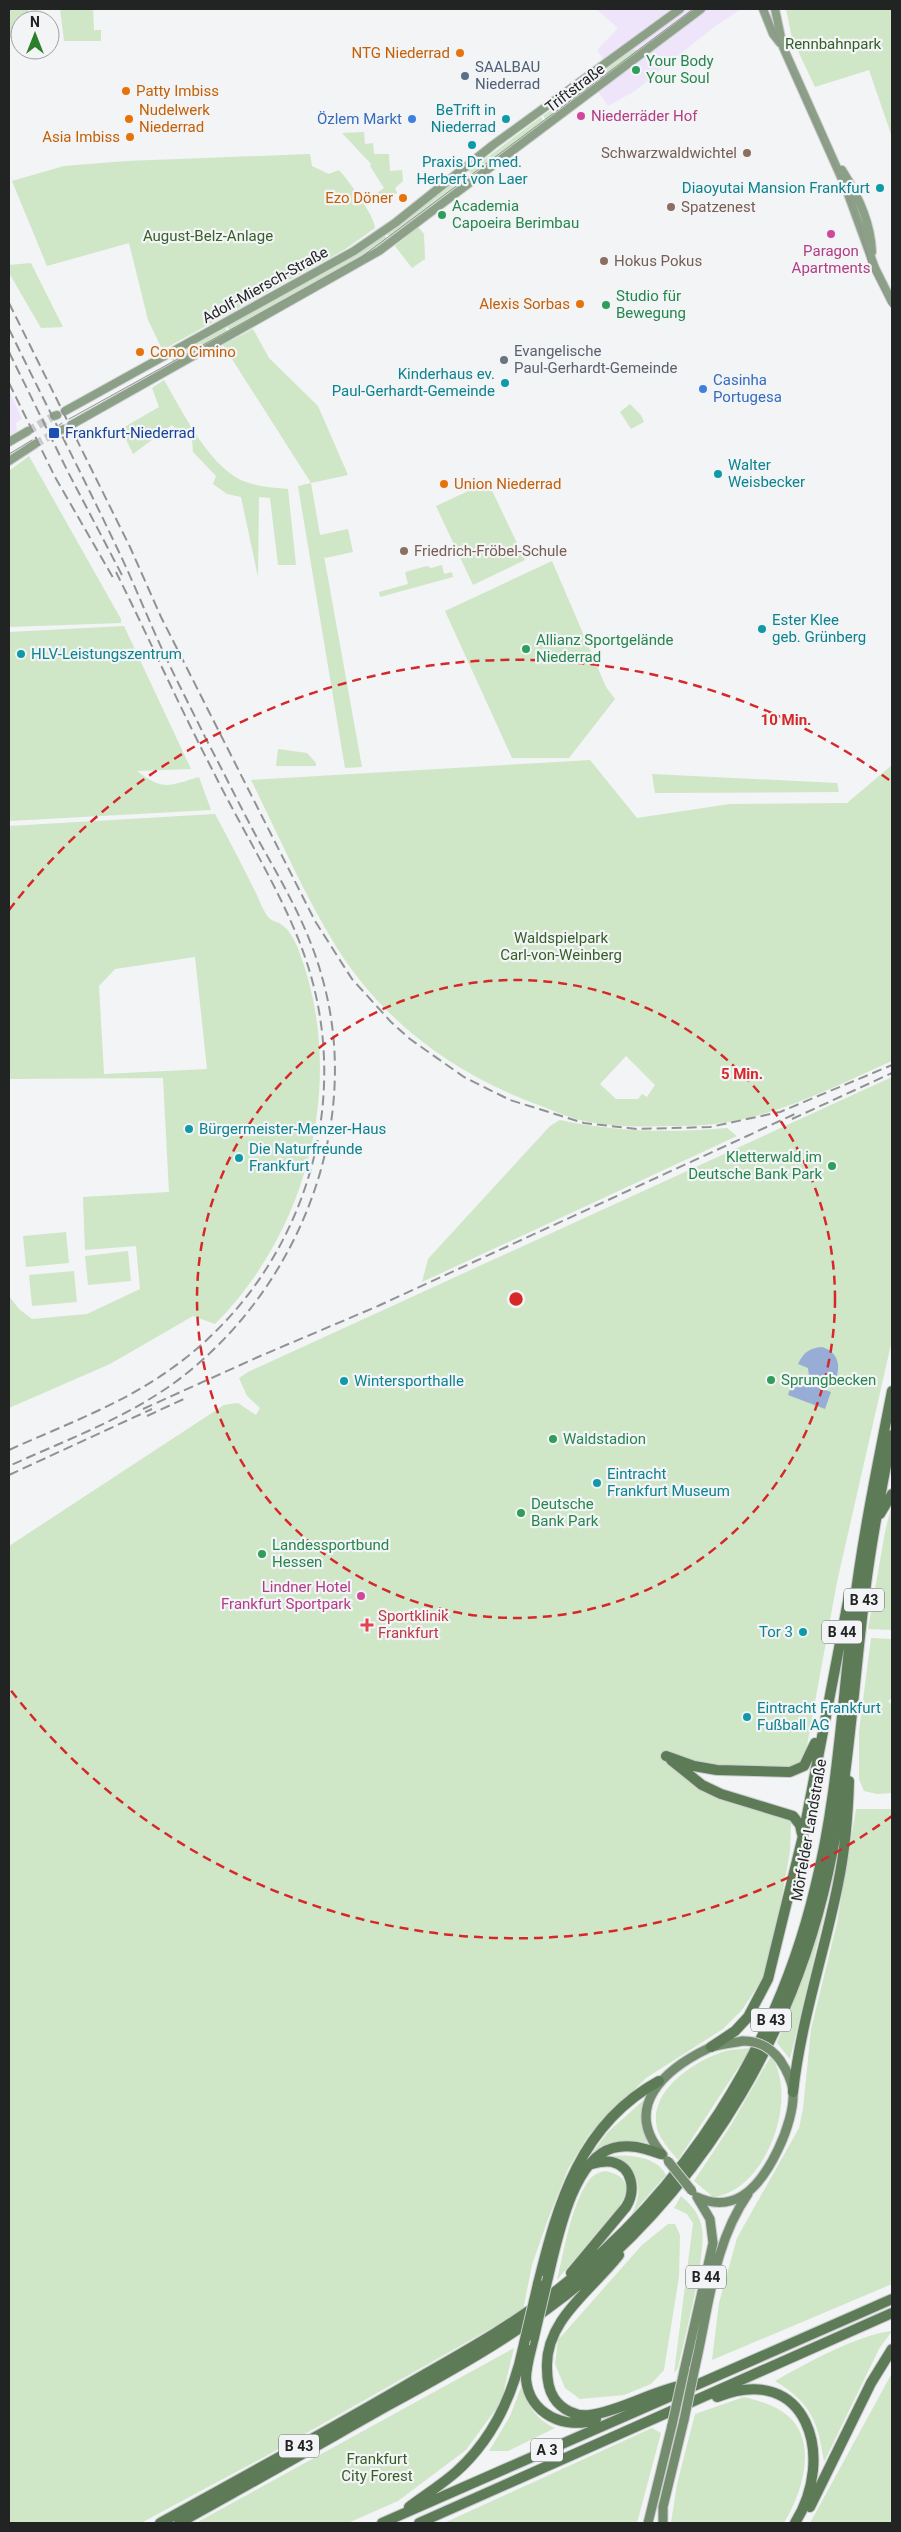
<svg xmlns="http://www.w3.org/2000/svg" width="901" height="2532" viewBox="0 0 901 2532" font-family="Roboto,sans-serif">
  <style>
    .commercial { fill: #efe5fa }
    .green { fill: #cfe6c7; fill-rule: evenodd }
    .water { fill: #98add6 }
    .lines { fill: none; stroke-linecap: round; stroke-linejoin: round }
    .secondary-tunnel { stroke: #c8cacc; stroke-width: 8; stroke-dasharray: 8 4; stroke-linecap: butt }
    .secondary-casing { stroke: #cdced0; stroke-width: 10 }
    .primary-casing { stroke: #cdced0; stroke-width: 11 }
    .highway-casing { stroke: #cdced0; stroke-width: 12 }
    .secondary { stroke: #8ba087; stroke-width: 8 }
    .primary { stroke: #738c6d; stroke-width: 9 }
    .highway { stroke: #5d7b57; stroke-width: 10 }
    .tram { stroke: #919293; stroke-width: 1 }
    .rail { stroke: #919293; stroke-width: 2; stroke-dasharray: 10 5; stroke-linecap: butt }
    .primary-bridge-casing { stroke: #cdced0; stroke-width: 11; stroke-linecap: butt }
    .highway-bridge-casing { stroke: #cdced0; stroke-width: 12; stroke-linecap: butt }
    .primary-bridge { stroke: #738c6d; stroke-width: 9 }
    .highway-bridge { stroke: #5d7b57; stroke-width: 10 }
    .ring { fill: none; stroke: #d62828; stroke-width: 2.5; stroke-dasharray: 9 6 }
    .food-dot { fill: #e8710a; stroke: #f2f4f6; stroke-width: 2 }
    .leisure-dot { fill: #2e9e5b; stroke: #f2f4f6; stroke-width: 2 }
    .service-dot { fill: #5c6f8a; stroke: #f2f4f6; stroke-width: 2 }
    .hotel-dot { fill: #d1479c; stroke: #f2f4f6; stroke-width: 2 }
    .shop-dot { fill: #3f7fe0; stroke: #f2f4f6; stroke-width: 2 }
    .culture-dot { fill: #0f9aa8; stroke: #f2f4f6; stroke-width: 2 }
    .education-dot { fill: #8d6e63; stroke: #f2f4f6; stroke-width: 2 }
    .worship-dot { fill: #6b7280; stroke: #f2f4f6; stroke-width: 2 }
    .transit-dot { fill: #1a4fb4; stroke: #f2f4f6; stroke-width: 2 }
    .health-dot { fill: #e0444e; stroke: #f2f4f6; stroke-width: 2 }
    .labels { text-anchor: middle; stroke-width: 4.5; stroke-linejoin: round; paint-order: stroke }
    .shield { fill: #f2f4f6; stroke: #606262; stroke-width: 1 }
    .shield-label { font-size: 14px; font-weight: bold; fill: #222323 }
    .park-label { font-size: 15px; fill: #365e27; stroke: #f2f4f6 }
    .food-label { font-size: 15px; fill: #c56008; stroke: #f2f4f6; text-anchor: end }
    .leisure-label { font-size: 15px; fill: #27864d; stroke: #f2f4f6; text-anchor: start }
    .service-label { font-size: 15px; fill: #4e5e75; stroke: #f2f4f6; text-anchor: start }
    .street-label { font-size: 15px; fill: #222323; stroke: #f2f4f6 }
    .culture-label { font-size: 15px; fill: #0d838f; stroke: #f2f4f6; text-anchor: start }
    .hotel-label { font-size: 15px; fill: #b23c85; stroke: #f2f4f6; text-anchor: start }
    .shop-label { font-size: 15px; fill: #366cbe; stroke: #f2f4f6; text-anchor: end }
    .education-label { font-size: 15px; fill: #785e54; stroke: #f2f4f6; text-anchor: start }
    .worship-label { font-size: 15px; fill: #5b616d; stroke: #f2f4f6; text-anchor: start }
    .transit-label { font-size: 15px; fill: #164399; stroke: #f2f4f6; text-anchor: start }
    .health-label { font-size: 15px; fill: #be3a42; stroke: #f2f4f6; text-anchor: start }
    .centre { fill: #d62828; stroke: #f2f4f6; stroke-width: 2.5 }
    .ring-label { font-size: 15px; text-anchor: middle; font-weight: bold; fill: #d62828; stroke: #f2f4f6; stroke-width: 4.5; stroke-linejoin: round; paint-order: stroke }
  </style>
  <rect width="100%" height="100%" fill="#f2f4f6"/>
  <path class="commercial" d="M596,9h145l-31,21 -75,61 -27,15 -16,-23 18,-13 -13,-20 21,-22z
    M9,390l13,29 -6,4 1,8 -8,6z"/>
  <path class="green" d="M9,9h19l2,11h-10v19l-11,-2z
    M60,9h33l1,21h7v11h-37z
    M786,9h106v128l-23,-67 -54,17 -23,-49z
    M632,50h9l-95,70 -3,-4z
    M541,117l3,5 -73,53 -2,-4z
    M364,132l1,12 8,-1 1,11h15l1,17 12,-1 1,11 -8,7 2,5 -20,12 -3,-10 10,-7 -14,-22 1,-2 -29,-31z
    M310,154l2,12 17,8 10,-4c9,10 36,46 36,58l-31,22 -178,98 -5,-1 -13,-27 -19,-77 -82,23 -35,-85 52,-15 62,-5z
    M451,181l3,7 -64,50 -4,-6z
    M418,227l6,7 1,25 -13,9 -17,-22z
    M384,235l4,5 -30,20 -128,71 -3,-4 131,-73z
    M31,263l32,64 -22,1 -32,-55v-8z
    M225,328l3,4 -55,30 -2,-4z
    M253,329l16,29 49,48 30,69 -37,8 9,52 28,-6 5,23 -28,6 -1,-2 38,211 -17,1 -47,-282 13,-3 -88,-138z
    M164,380c19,32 47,92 85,103 12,4 26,5 39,6l8,76h-18l-8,-67 -11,-1 -1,80 -17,-80 -14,-3 -14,-10 3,-8 -23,-24 -1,-12 -4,-11 -8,4 -8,-8 -39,29 -12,-25 38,-22 -7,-19z
    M630,404l11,11 3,7 -13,7 -11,-17z
    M29,456l92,163v4l-112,4v-156z
    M488,482l37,78 -52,25 -37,-79z
    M552,561l54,126 9,12 -46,59h-57l-67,-147z
    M442,565l2,9 8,-2 1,5 -73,20 -1,-5 29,-8 -3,-12 22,-6 4,2z
    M124,626l67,143 -54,2c26,20 32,15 62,6l12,33 -202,11v-189z
    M278,749l29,4 9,10v3h-40z
    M590,760l47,58 93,-14 117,-1 45,-38v296c-50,22 -102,49 -157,60 -20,4 -41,5 -61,5 -30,1 -61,1 -90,-5 -18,-4 -34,-12 -51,-18 -81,-31 -149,-81 -196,-155 -33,-53 -58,-112 -86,-168zM626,1056l29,29 -8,12 -5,-3 -4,5h-22l-16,-15z
    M652,774l185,9 2,9 -184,1z
    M215,814c14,26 27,51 40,77 4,8 8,20 14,27 2,2 7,4 10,5 10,6 13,13 18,23 51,128 14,282 -82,378l-22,-8 -83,48 -101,44v-112l10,13 13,10 55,-5 53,-25 -4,-43 -51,4 -2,-53 86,-5 -6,-114 -154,1v-253zM195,957l12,112 -103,5 -5,-88 16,-17z
    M892,1077v263l-55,242 -31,169 -6,10 1,4 -17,4 -74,-2 -35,-12 -7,10 45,31 78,25 -1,30 -15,84 -11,41 -22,34 -19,19 -77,49 -58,58 -20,33 -20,50 -16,46 -9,45 -257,146 -125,67h-132v-977l215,-141 14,-2 18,12 4,-7 -13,-12 -8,-18 9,-6z
    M560,1120c56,12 111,13 167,8l10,8 -315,146 6,-23 122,-133z
    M66,1232l3,31 -43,4 -3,-31z
    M128,1251l3,30 -43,4 -3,-29z
    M74,1271l3,31 -45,4 -3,-31z
    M892,1504v126l-24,-1 17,-97z
    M871,1638l21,1v59l-4,3 4,4v88l-15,1 -13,-3 -5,-12v-48z
    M856,1809h36v475l-180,76 7,-57 18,-65 62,-110 4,-19 8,-80 26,-106z
    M827,1903l-37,156 -13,-16 28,-72z
    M751,2048l-73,112c-8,-10 -18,-20 -21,-32 -9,-37 37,-67 68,-77 8,-2 18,-2 26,-3z
    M771,2056c29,43 -6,136 -58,141l-19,-16 37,-56z
    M645,2099c-6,17 -4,28 3,44 -25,-5 -33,-1 -55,9l15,-20z
    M610,2156c18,-2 47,0 56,19l-35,40c15,-27 7,-48 -21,-59z
    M605,2171c24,5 25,17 14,36l-62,73c7,-29 14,-75 32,-100 4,-5 10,-8 16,-9z
    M681,2196c9,8 17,16 20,28 8,24 -17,115 -23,144l-4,5 19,-150 -6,-9 -13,-6z
    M668,2224h7l5,11 -1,42 -15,93 -13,14 -27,11 -44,4 -15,-11 -10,-24 3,-24 84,-95z
    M892,2331l-13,18 -55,113c-6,-41 -13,-59 -49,-81 32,-18 82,-46 117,-50z
    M514,2348l-13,54 -35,48 -68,51 -50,22h-152z
    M892,2373v150h-82z
    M522,2385c5,21 14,34 33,43l-47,23h-19l21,-35z
    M744,2397c16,4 30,8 43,18 32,26 15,79 -3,108h-113l6,-39 18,-70z
    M652,2428l9,5 -24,90h-193z"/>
  <path class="water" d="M822,1347c16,5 19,18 14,32l-9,-3 -10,6 -8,-6 -1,-8 -10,-4c6,-12 11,-16 24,-17z
    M793,1379l38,13 -6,17 -37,-14z"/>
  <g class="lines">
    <path class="secondary-tunnel" d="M28,431l26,-15
      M35,444l26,-14"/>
    <defs>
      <path id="secondary" d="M763,9l10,25 7,9
        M775,9l8,38 62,139 30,82 17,34
        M842,170c16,25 29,52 30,82
        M65,411l289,-160 41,-28 98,-78 187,-136
        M54,416l3,-1
        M71,425l308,-174 322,-242
        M61,430l3,-1
        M9,442l19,-11
        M9,461l26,-17"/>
      <path id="primary" d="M663,2155c-42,-48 2,-86 46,-107 9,-4 24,-5 34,-7
        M697,2197c15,7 30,8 45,-1 26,-15 53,-74 51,-104 -1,-11 -7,-23 -13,-32
        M695,2367c14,-59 18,-123 53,-173
        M684,2371l29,-128 -3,-24 -13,-22
        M648,2523l24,-98
        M663,2523v-16l21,-87"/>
      <path id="highway" d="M880,1514l12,-20
        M666,1756l28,10 23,4 73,2 14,-6 11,-23
        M671,1760l31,25 19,9 72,22 7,9 2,9
        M711,2047l24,-16 13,-14 20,-38 35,-143 46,-240
        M793,2092c8,-72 31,-138 45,-208 7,-34 10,-68 11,-103
        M619,2255c-27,35 -74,65 -72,113 0,10 1,21 7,30 7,11 22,19 36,17 31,-4 62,-24 94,-30
        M571,2273l55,-66c10,-16 7,-40 -14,-45 -8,-2 -16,1 -24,3
        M548,2277c9,-36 24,-118 65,-129 17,-5 33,1 48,6
        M538,2284c20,-81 42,-160 121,-203
        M534,2337c-3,14 -8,28 -8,42 3,35 40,52 70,40
        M717,2397c91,-36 119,61 78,126
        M409,2507c16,-12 32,-22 47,-35 38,-34 58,-79 68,-128
        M810,2507l61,-124 21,-34
        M160,2523c83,-46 166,-91 248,-139 50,-29 102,-57 148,-93 129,-100 221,-244 259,-403 23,-91 27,-188 39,-281 9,-73 24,-144 38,-216
        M179,2523c69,-38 139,-78 208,-117 70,-38 140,-77 201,-129 122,-104 206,-248 240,-404 20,-89 25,-181 36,-272 6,-55 17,-111 28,-166
        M382,2523l510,-224
        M419,2523l473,-210"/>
    </defs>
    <use href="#secondary" class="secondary-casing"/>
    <use href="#primary" class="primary-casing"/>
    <use href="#highway" class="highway-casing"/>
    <use href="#secondary" class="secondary"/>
    <use href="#primary" class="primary"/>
    <use href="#highway" class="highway"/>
    <path class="tram" d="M766,9l5,16 73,161 16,41 9,37 23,45
      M69,419l291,-161 333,-249
      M59,425l3,-2
      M9,454l23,-14"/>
    <path class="rail" d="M9,303l121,244 31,70 154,304 37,58 39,43 19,17 54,38 46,23 74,23 53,6 73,-2 70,-15 112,-47
      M9,329c36,74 74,147 109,221 14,29 26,59 39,88 15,34 32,66 48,99 17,32 33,65 50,97 26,47 53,91 67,143 43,149 -25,316 -148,406 -50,36 -110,58 -165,83
      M9,352l59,120 55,105
      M9,383l46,94 60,104
      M792,1119l100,-46
      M143,1409l115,-52 120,-51 419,-193
      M147,1416l39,-18
      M9,1450c53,-24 111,-45 159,-79 130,-90 189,-260 138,-411 -21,-63 -63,-128 -93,-189 -34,-65 -64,-133 -97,-199
      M9,1475l143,-66"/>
    <defs>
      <path id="primary-bridge" d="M743,2041c16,0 27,6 37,19
        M668,2161l24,30
        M684,2420l11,-53
        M672,2425l12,-54"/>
      <path id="highway-bridge" d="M534,2337l14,-60
        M524,2344l14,-60"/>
    </defs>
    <use href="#primary-bridge" class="primary-bridge-casing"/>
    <use href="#highway-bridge" class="highway-bridge-casing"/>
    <use href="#primary-bridge" class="primary-bridge"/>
    <use href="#highway-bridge" class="highway-bridge"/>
  </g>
  <g class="ring">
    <circle cx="516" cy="1299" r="319"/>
    <path d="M892 1816A639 639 0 0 1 9 1688M9 910A639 639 0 0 1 892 782"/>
  </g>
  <g class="food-dot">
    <circle cx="460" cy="53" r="5"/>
    <circle cx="126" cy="91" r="5"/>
    <circle cx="129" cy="119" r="5"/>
    <circle cx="130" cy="137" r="5"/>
    <circle cx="403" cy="198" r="5"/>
    <circle cx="580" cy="304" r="5"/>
    <circle cx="140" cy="352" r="5"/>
    <circle cx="444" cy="484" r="5"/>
  </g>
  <g class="leisure-dot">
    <circle cx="636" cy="70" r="5"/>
    <circle cx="442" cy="215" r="5"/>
    <circle cx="606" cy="305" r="5"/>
    <circle cx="526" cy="649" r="5"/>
    <circle cx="832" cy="1166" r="5"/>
    <circle cx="771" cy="1380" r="5"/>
    <circle cx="553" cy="1439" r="5"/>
    <circle cx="521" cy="1513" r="5"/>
    <circle cx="262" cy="1554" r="5"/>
  </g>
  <circle class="service-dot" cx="465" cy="76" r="5"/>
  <g class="hotel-dot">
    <circle cx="581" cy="116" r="5"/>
    <circle cx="831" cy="234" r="5"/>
    <circle cx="361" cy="1596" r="5"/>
  </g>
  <g class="shop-dot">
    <circle cx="412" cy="119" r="5"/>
    <circle cx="703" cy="389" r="5"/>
  </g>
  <g class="culture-dot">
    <circle cx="506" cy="119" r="5"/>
    <circle cx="472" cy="145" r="5"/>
    <circle cx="880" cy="188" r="5"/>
    <circle cx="505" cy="383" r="5"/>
    <circle cx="718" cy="474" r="5"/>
    <circle cx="762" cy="629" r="5"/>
    <circle cx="21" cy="654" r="5"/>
    <circle cx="189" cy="1129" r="5"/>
    <circle cx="239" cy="1158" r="5"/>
    <circle cx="344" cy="1381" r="5"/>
    <circle cx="597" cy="1483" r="5"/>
    <circle cx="803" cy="1632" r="5"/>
    <circle cx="747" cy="1717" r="5"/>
  </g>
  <g class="education-dot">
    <circle cx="747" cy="153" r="5"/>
    <circle cx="671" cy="207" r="5"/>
    <circle cx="604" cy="261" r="5"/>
    <circle cx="404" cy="551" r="5"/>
  </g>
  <circle class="worship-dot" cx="504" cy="360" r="5"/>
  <rect class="transit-dot" x="48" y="427" width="12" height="12" rx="2.5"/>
  <path class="health-dot" d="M364.5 1617.5h5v5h5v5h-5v5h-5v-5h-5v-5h5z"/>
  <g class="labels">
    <g class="shield">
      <rect x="844" y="1588.5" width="40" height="23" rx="4"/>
      <rect x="822" y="1620.5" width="40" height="23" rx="4"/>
      <rect x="751" y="2008.5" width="40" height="23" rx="4"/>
      <rect x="686" y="2265.5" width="40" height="23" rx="4"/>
      <rect x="279" y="2434.5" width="40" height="23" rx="4"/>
      <rect x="531" y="2438.5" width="32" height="23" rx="4"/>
    </g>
    <g class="shield-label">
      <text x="864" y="1605">B 43</text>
      <text x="842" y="1637">B 44</text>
      <text x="771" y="2025">B 43</text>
      <text x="706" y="2282">B 44</text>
      <text x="299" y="2451">B 43</text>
      <text x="547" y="2455">A 3</text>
    </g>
    <g class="park-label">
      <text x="833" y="49">Rennbahnpark</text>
      <text x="208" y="241">August-Belz-Anlage</text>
      <text x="561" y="943">Waldspielpark<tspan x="561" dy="17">Carl-von-Weinberg</tspan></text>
      <text x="377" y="2464">Frankfurt<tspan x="377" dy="17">City Forest</tspan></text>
    </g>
    <g class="food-label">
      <text x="450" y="58">NTG Niederrad</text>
      <text x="136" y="96" text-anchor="start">Patty Imbiss</text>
      <text x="139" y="115" text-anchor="start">Nudelwerk<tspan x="139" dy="17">Niederrad</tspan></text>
      <text x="120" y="142">Asia Imbiss</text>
      <text x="393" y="203">Ezo Döner</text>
      <text x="570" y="309">Alexis Sorbas</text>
      <text x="150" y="357" text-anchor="start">Cono Cimino</text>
      <text x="454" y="489" text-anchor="start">Union Niederrad</text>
    </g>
    <g class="leisure-label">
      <text x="646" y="66">Your Body<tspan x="646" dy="17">Your Soul</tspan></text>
      <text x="452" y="211">Academia<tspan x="452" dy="17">Capoeira Berimbau</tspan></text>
      <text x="616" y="301">Studio für<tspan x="616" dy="17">Bewegung</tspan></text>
      <text x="536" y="645">Allianz Sportgelände<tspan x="536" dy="17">Niederrad</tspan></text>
      <text x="822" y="1162" text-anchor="end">Kletterwald im<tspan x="822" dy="17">Deutsche Bank Park</tspan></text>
      <text x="781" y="1385">Sprungbecken</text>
      <text x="563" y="1444">Waldstadion</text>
      <text x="531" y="1509">Deutsche<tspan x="531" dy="17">Bank Park</tspan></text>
      <text x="272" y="1550">Landessportbund<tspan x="272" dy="17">Hessen</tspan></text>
    </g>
    <g class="service-label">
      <text x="475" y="72">SAALBAU<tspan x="475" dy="17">Niederrad</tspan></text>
    </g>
    <g class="street-label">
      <text transform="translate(575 88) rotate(-37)" y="5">Triftstraße</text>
      <text transform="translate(265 285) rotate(-29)" y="5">Adolf-Miersch-Straße</text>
      <text transform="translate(809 1830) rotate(-80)" y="5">Mörfelder Landstraße</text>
    </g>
    <g class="culture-label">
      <text x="496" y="115" text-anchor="end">BeTrift in<tspan x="496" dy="17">Niederrad</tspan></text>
      <text x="472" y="167" text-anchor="middle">Praxis Dr. med.<tspan x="472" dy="17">Herbert von Laer</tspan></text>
      <text x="870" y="193" text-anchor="end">Diaoyutai Mansion Frankfurt</text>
      <text x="495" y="379" text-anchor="end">Kinderhaus ev.<tspan x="495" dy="17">Paul-Gerhardt-Gemeinde</tspan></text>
      <text x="728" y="470">Walter<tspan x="728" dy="17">Weisbecker</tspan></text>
      <text x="772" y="625">Ester Klee<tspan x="772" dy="17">geb. Grünberg</tspan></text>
      <text x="31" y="659">HLV-Leistungszentrum</text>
      <text x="199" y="1134">Bürgermeister-Menzer-Haus</text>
      <text x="249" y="1154">Die Naturfreunde<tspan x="249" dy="17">Frankfurt</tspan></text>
      <text x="354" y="1386">Wintersporthalle</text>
      <text x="607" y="1479">Eintracht<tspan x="607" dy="17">Frankfurt Museum</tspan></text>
      <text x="793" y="1637" text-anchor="end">Tor 3</text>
      <text x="757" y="1713">Eintracht Frankfurt<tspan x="757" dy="17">Fußball AG</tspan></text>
    </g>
    <g class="hotel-label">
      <text x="591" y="121">Niederräder Hof</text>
      <text x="831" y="256" text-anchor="middle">Paragon<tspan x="831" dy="17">Apartments</tspan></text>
      <text x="351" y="1592" text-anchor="end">Lindner Hotel<tspan x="351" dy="17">Frankfurt Sportpark</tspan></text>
    </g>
    <g class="shop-label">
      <text x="402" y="124">Özlem Markt</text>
      <text x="713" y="385" text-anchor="start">Casinha<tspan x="713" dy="17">Portugesa</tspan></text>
    </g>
    <g class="education-label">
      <text x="737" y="158" text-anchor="end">Schwarzwaldwichtel</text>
      <text x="681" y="212">Spatzenest</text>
      <text x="614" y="266">Hokus Pokus</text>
      <text x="414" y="556">Friedrich-Fröbel-Schule</text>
    </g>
    <g class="worship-label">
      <text x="514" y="356">Evangelische<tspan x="514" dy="17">Paul-Gerhardt-Gemeinde</tspan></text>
    </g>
    <g class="transit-label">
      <text x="65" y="438">Frankfurt-Niederrad</text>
    </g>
    <g class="health-label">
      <text x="378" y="1621">Sportklinik<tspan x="378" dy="17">Frankfurt</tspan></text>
    </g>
  </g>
  <circle cx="516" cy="1299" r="8" class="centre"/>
  <g class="ring-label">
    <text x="786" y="725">10 Min.</text>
    <text x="742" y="1079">5 Min.</text>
  </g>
  <rect width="901" height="2532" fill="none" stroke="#222323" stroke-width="20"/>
  <g transform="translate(35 35)"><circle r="24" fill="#f2f4f6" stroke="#9fa0a2"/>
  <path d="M0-4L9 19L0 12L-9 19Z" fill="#2d7e29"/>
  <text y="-8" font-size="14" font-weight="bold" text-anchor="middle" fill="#222323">N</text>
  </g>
</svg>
